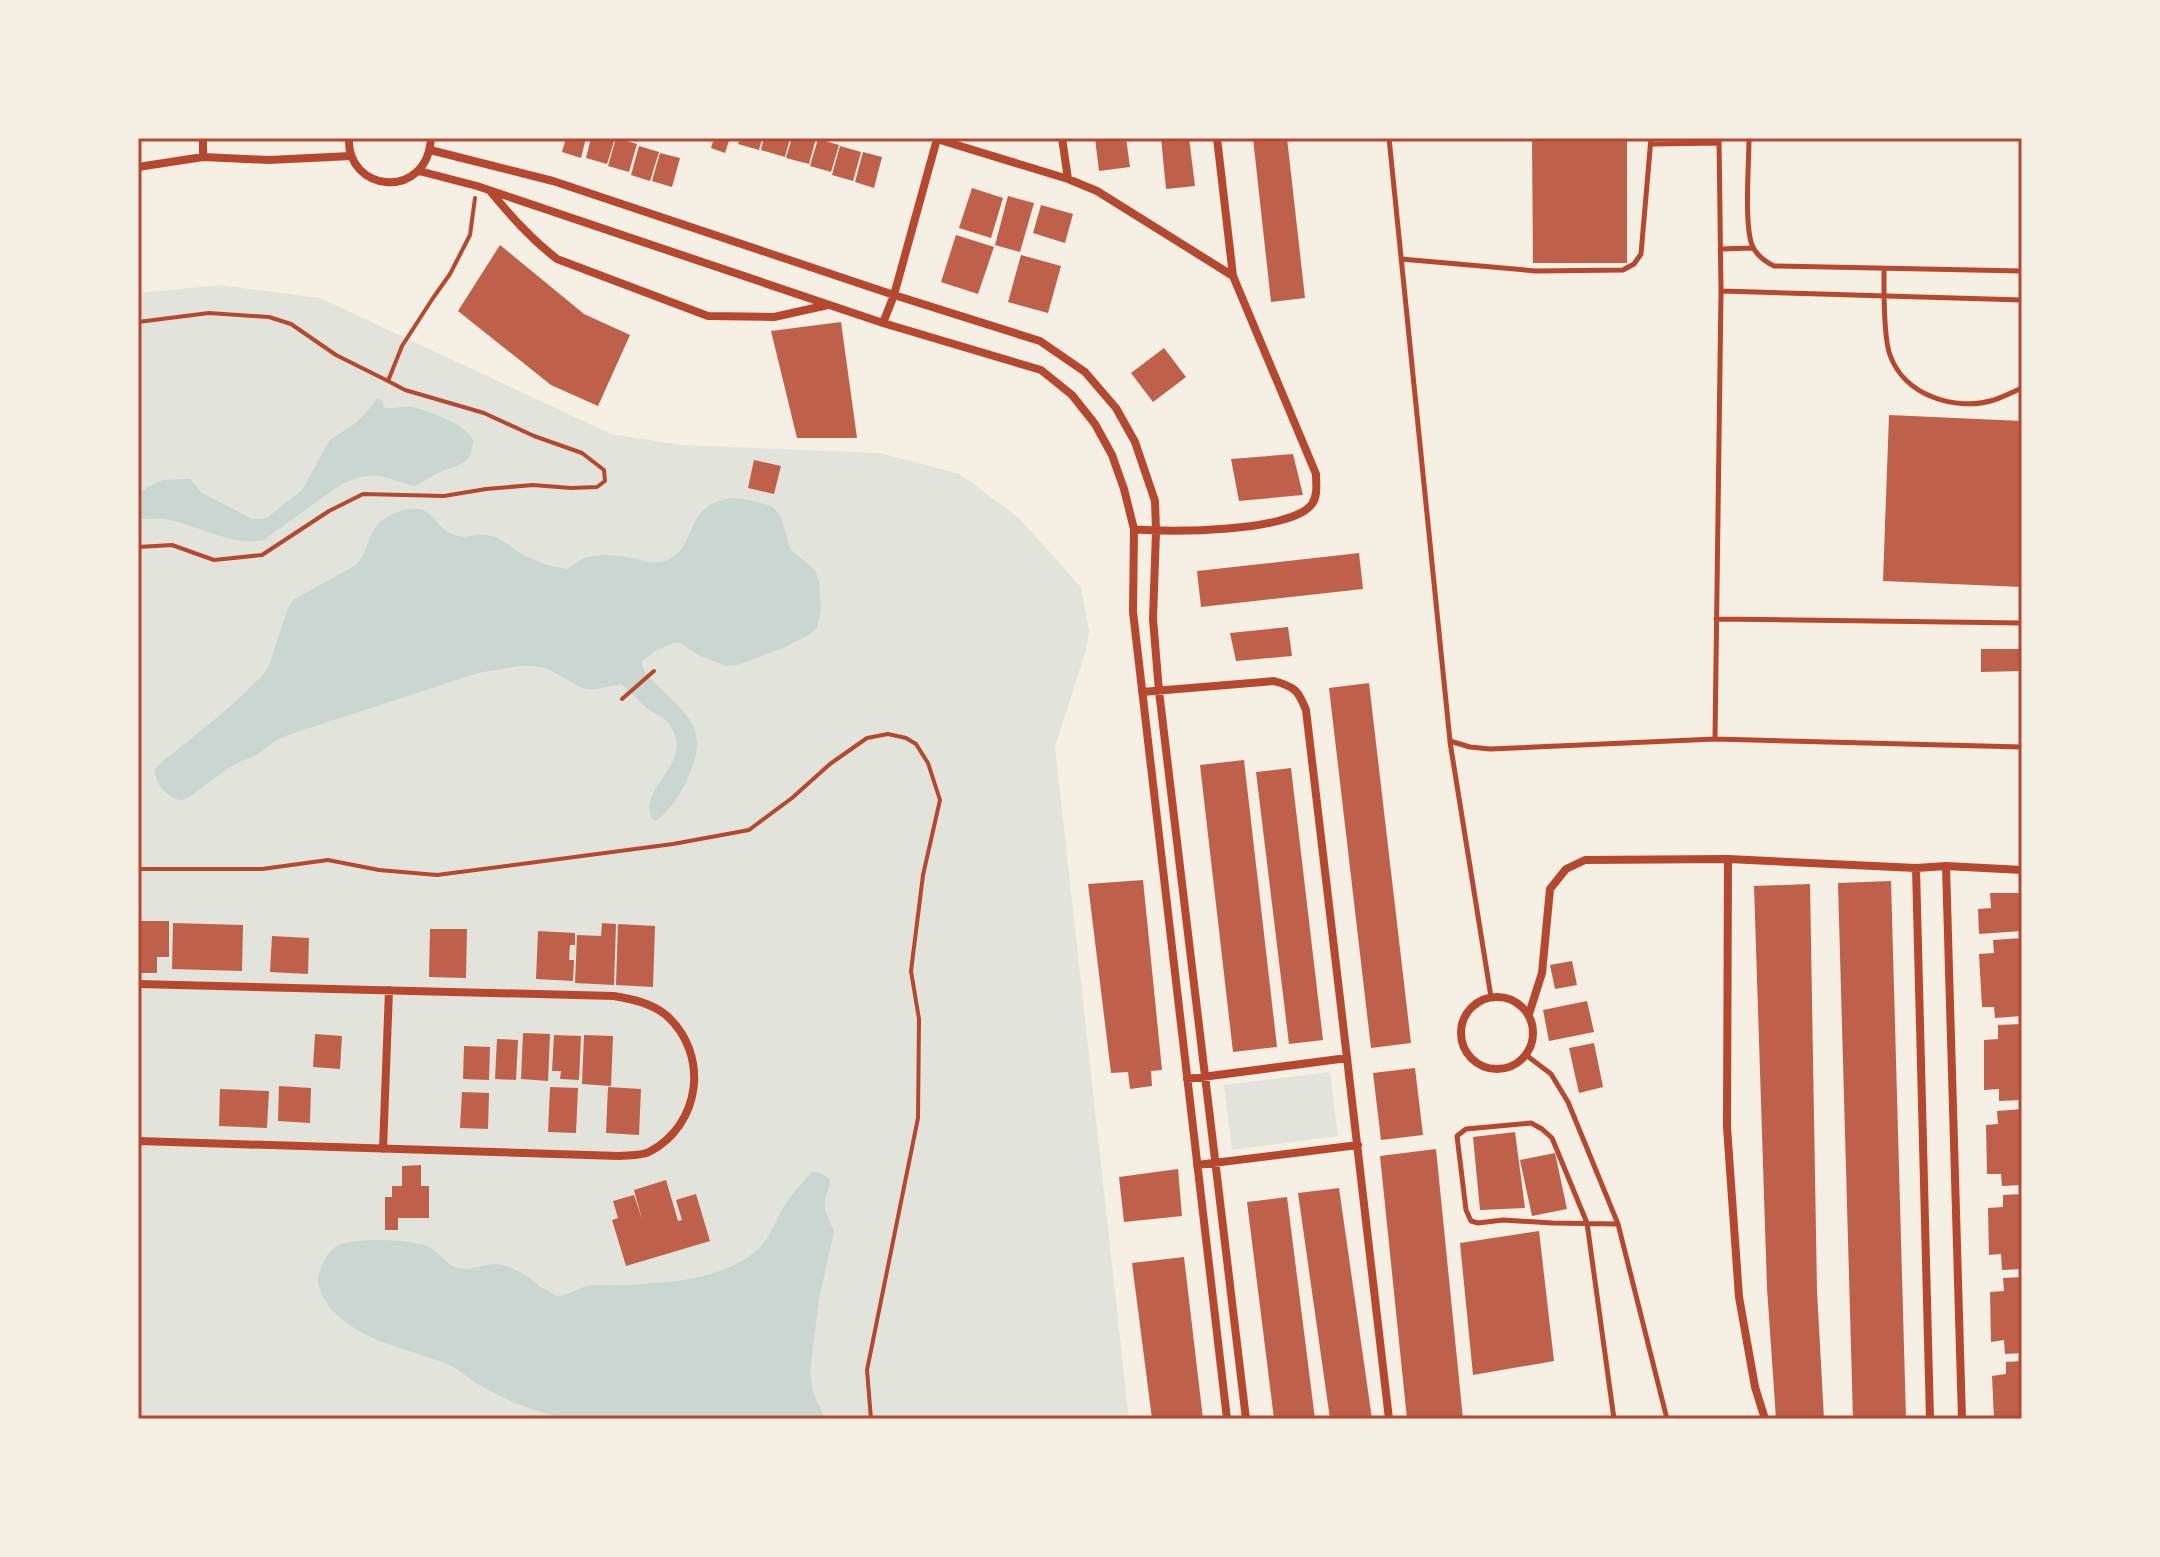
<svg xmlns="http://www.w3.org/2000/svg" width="2160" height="1557" viewBox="0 0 2160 1557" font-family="'Roboto Condensed',sans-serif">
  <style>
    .green { fill: #e2e4dc }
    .water { fill: #c9d6d2 }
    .building { fill: #bf614a }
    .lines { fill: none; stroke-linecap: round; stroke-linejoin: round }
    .path { stroke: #b5482f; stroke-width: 4 }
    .service { stroke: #b5482f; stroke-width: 5 }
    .minor { stroke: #b5482f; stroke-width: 8 }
    .neatline { fill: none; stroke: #b5482f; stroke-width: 3 }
  </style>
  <rect width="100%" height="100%" fill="#f6efe4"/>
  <path class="green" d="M219,285l101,13 291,136 69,11 200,8 80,21 59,44 62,69 8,44 -3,19 -31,97 74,672h-991v-1126z
    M1330,1072l8,64 -106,14 -8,-65z"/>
  <path class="water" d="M377,398l5,3 3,7c9,1 17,-2 26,-1 17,3 54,17 62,33 -1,27 -16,24 -35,33 -9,4 -15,10 -24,13 -34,-9 -38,-18 -74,-1l-75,54c-25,10 -69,-14 -95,-19 -11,-2 -21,-1 -32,-1v-24l10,-8 15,-7 27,-1 12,14 33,17 17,9h10l6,-2 34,-27 28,-50 27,-18 12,-13z
    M732,498l12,1 21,5 9,4 7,9 9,32 25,21 4,11 2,27 -4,20 -7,6 -25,13 -47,18 -12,1 -28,-11 -18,-12h-6l-17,7 -15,11c0,11 8,17 16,25 31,30 51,44 31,89 -6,16 -18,35 -32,45l-5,-1c-15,-35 47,-56 16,-96 -6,-7 -13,-9 -20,-14 -10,-8 -17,-18 -27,-25l-30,6 -11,-3 -32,-18 -14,-3h-16l-40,7 -190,62 -13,6 -17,13 -28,13 -41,30 -7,3c-15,-2 -28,-16 -27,-31l7,-7 62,-50 39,-37 6,-9 18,-55 6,-11 63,-35c14,-14 10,-34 28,-46 7,-5 15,-8 23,-10 29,-5 27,22 51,27 11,3 21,-5 36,1 10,3 18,11 26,16 15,8 30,14 47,16 5,-3 10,-7 15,-10 10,-5 33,-4 44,-2 14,2 28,9 42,3 31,-15 14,-55 64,-62z
    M812,1172h6l11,6 1,6 -5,16v10l9,22 -15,67 -9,73 3,20 12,27h-255c-30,-6 -59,-16 -85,-31 -13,-6 -23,-17 -36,-23 -36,-15 -75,-20 -106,-45 -12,-9 -29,-30 -24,-46 3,-11 9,-24 20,-29 18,-8 72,-6 90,2 11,6 17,18 29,21 11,3 24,-3 36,-4 13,-1 39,14 47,24 8,1 9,6 16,8 7,2 24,-10 34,-11 10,-1 21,1 31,0 44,-2 98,-4 134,-34 16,-13 20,-35 32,-51 7,-9 16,-20 24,-28z"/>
  <path class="building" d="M566,138h20l-5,20 -19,-6z
    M591,138h24l-8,26 -21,-6z
    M616,138l21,6 -8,28 -21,-6z
    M714,138h16l-5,15 -14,-5z
    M740,138h22l-3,12 -21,-6z
    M764,138h26l-5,19 -24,-7z
    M792,138h24l-7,26 -23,-6z
    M1095,138h31l4,29 -31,4z
    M1161,138h28l6,48 -29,3z
    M1253,138h34l18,160 -34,4z
    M1532,138h95v125h-94z
    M818,139l21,6 -8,27 -21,-6z
    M639,146l20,6 -9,29 -19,-6z
    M840,146l21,6 -8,29 -21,-6z
    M863,152l19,5 -8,31 -19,-6z
    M660,153l20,5 -8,29 -20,-6z
    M972,188l31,10 -12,40 -32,-10z
    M1008,196l26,7 -14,49 -25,-7z
    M1041,205l32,9 -8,29 -32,-10z
    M956,235l38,12 -16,47 -37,-12z
    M500,245l84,69 46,21 -32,71 -47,-21 -93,-74z
    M1021,255l40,11 -13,47 -40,-11z
    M841,322l16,116h-60l-26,-107z
    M1164,348l22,29 -33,25 -22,-29z
    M1889,415l133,6v166l-139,-6z
    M1293,454l10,41 -64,6 -8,-42z
    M754,460l27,6 -7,28 -26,-6z
    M1359,553l4,36 -162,18 -4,-36z
    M1288,627l4,29 -56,5 -6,-28z
    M1981,649h41v22l-41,1z
    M1369,683l42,360 -40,5 -42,-360z
    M1244,760l33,287 -44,5 -33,-287z
    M1291,768l32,272 -34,4 -33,-272z
    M1143,880l19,190 -11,1 1,15 -22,3 -2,-17 -17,1 -23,-189z
    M1891,881l15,538h-53l-15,-536z
    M1810,884l7,407 7,128h-48l-9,-131 -13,-402z
    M1990,893h32v38l-43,3 -1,-25 13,-1z
    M138,921h31v36h-12v16h-19z
    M173,923l70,2 -1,46 -70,-2z
    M602,923l14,1 -2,61 -39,-2 2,-48 24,1z
    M618,924l37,2 -2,61 -37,-2z
    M430,929h37l-1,49 -37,-1z
    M538,931l37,2v12h-5l-1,15h5l-1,21 -37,-2z
    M272,936l37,2 -1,36 -38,-2z
    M2022,938v78l-27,2 -1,-11h-12l-3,-53 15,-1 -1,-13z
    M1572,961l5,24 -22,4 -5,-24z
    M1587,1001l7,31 -45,9 -6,-31z
    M2022,1024v76l-23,1v-12l-15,1v-50l14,-1v-14z
    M523,1033l27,1 -2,47 -27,-2z
    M315,1034l27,2 -2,33 -27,-2z
    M554,1035l27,1 -2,44 -19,-1 1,-8h-9z
    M584,1035l29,1 -2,50 -29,-2z
    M497,1039l21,1 -2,40 -21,-1z
    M1594,1043l9,44 -24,6 -10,-45z
    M464,1046l26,1 -1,33 -26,-1z
    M1415,1068l8,67 -42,5 -8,-67z
    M279,1086l32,2 -1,35 -32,-2z
    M550,1087l28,1 -2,45 -28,-1z
    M608,1087l33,2 -2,46 -33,-2z
    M220,1089l49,2 -2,37 -48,-2z
    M462,1092l27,1 -1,36 -28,-1z
    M2022,1109v76l-20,1 -1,-12h-14l-1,-49 12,-1 -1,-13z
    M1515,1132l10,76 -45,2 -7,-73z
    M1436,1149l27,270h-56l-27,-263z
    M1555,1153l12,56 -35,7 -12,-56z
    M421,1165v21h8v32h-31v12h-13v-33h7v-11h10v-20z
    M1178,1169l4,47 -58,6 -5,-45z
    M666,1180l12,41 4,-1 -6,-20 20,-6 14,47 -84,25 -14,-46 6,-2 -5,-17 21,-6 8,24 -8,-29z
    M1339,1188l33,231h-42l-32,-226z
    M2022,1194v75l-20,1 -1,-16 -12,1 -1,-47 15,-1v-12z
    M1287,1197l28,222h-41l-27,-217z
    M1539,1231l15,130 -81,14 -13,-132z
    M1184,1257l19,162h-51l-20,-156z
    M2022,1277v76l-17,1 -1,-14 -13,2 -1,-50 14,-1 -1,-13z
    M2022,1361v58h-28l-2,-43 14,-2v-12z"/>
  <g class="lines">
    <path class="path" d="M138,322l71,-9 60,4 22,7 45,31 52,26
      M138,547l34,-2 42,15 48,-5 67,-44 34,-17 81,2 42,-7 47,-4 38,3 26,-1 8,-6 -1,-11 -22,-17 -48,-17 -50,-23 -79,-23 -17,-9 14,-35 31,-48 17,-24 20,-39 5,-37
      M622,699l32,-28
      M138,869h124l66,-9 51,10 58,5 236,-31 76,-14 43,-32 38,-34 37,-26 21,-4 18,4 10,6 12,19 12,37 -17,75 -12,96 8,48 -1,99 -51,252 4,49"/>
    <path class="service" d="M1389,138l61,603 20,6 20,2 225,-10
      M1719,138l2,153 301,9
      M1749,138c0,26 -5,85 3,107 4,10 12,16 22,21l248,5
      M1652,144l67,-1
      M1720,249l33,-1
      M1401,259l135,12 87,-1 11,-6 7,-10 10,-116
      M1884,269c0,21 -1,67 6,86 14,40 65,57 104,45 9,-3 19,-8 28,-12
      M1721,291l-6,448 307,8
      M1716,619l306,4
      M1450,742l41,255
      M1526,1055l25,19 17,28 50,122 49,195
      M1614,1419l-27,-196 -35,-85 -10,-9 -11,-6 -65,6 -9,7 9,74 5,11 7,2 25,-3 50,3 65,1"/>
    <path class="minor" d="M203,138v19
      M349,138c-3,54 78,64 82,0
      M1062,138l6,41
      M1217,138l16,138
      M430,150l123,31 341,114 146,46 45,31 31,36 19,34 20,59 1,30 -3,88 6,72 87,728
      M138,167l65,-10 66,3 82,-4
      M419,171l58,15 406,137 158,47 31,25 23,29 17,31 12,34 10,40 -1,83 94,807
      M490,191c21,25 41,48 67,68l151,57 66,1 54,-12
      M883,323l11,-28 43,-156 131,40 29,12 136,85 83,198c0,10 2,22 -4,30 -20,28 -145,29 -178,25
      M1142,692l132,-11c21,6 24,9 32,29l41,348
      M1728,859l-1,268 12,170 16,90 10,32
      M1946,866l16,553
      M1916,868l14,551
      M138,984l476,12c18,3 37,7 52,19 44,39 35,110 -17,137 -8,4 -21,3 -30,4l-481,-15
      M1461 1033a36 36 0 1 1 72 0a36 36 0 1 1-72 0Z
      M1529,1014l13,-41 8,-84 16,-20 19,-9 143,-1 188,9 30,-2 76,4
      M1187,1079l160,-21 42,361
      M383,1149l6,-159
      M1197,1165l161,-20"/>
  </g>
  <rect width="2160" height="1557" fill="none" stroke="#f6efe4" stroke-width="280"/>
  <rect x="140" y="140" width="1880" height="1277" class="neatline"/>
</svg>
